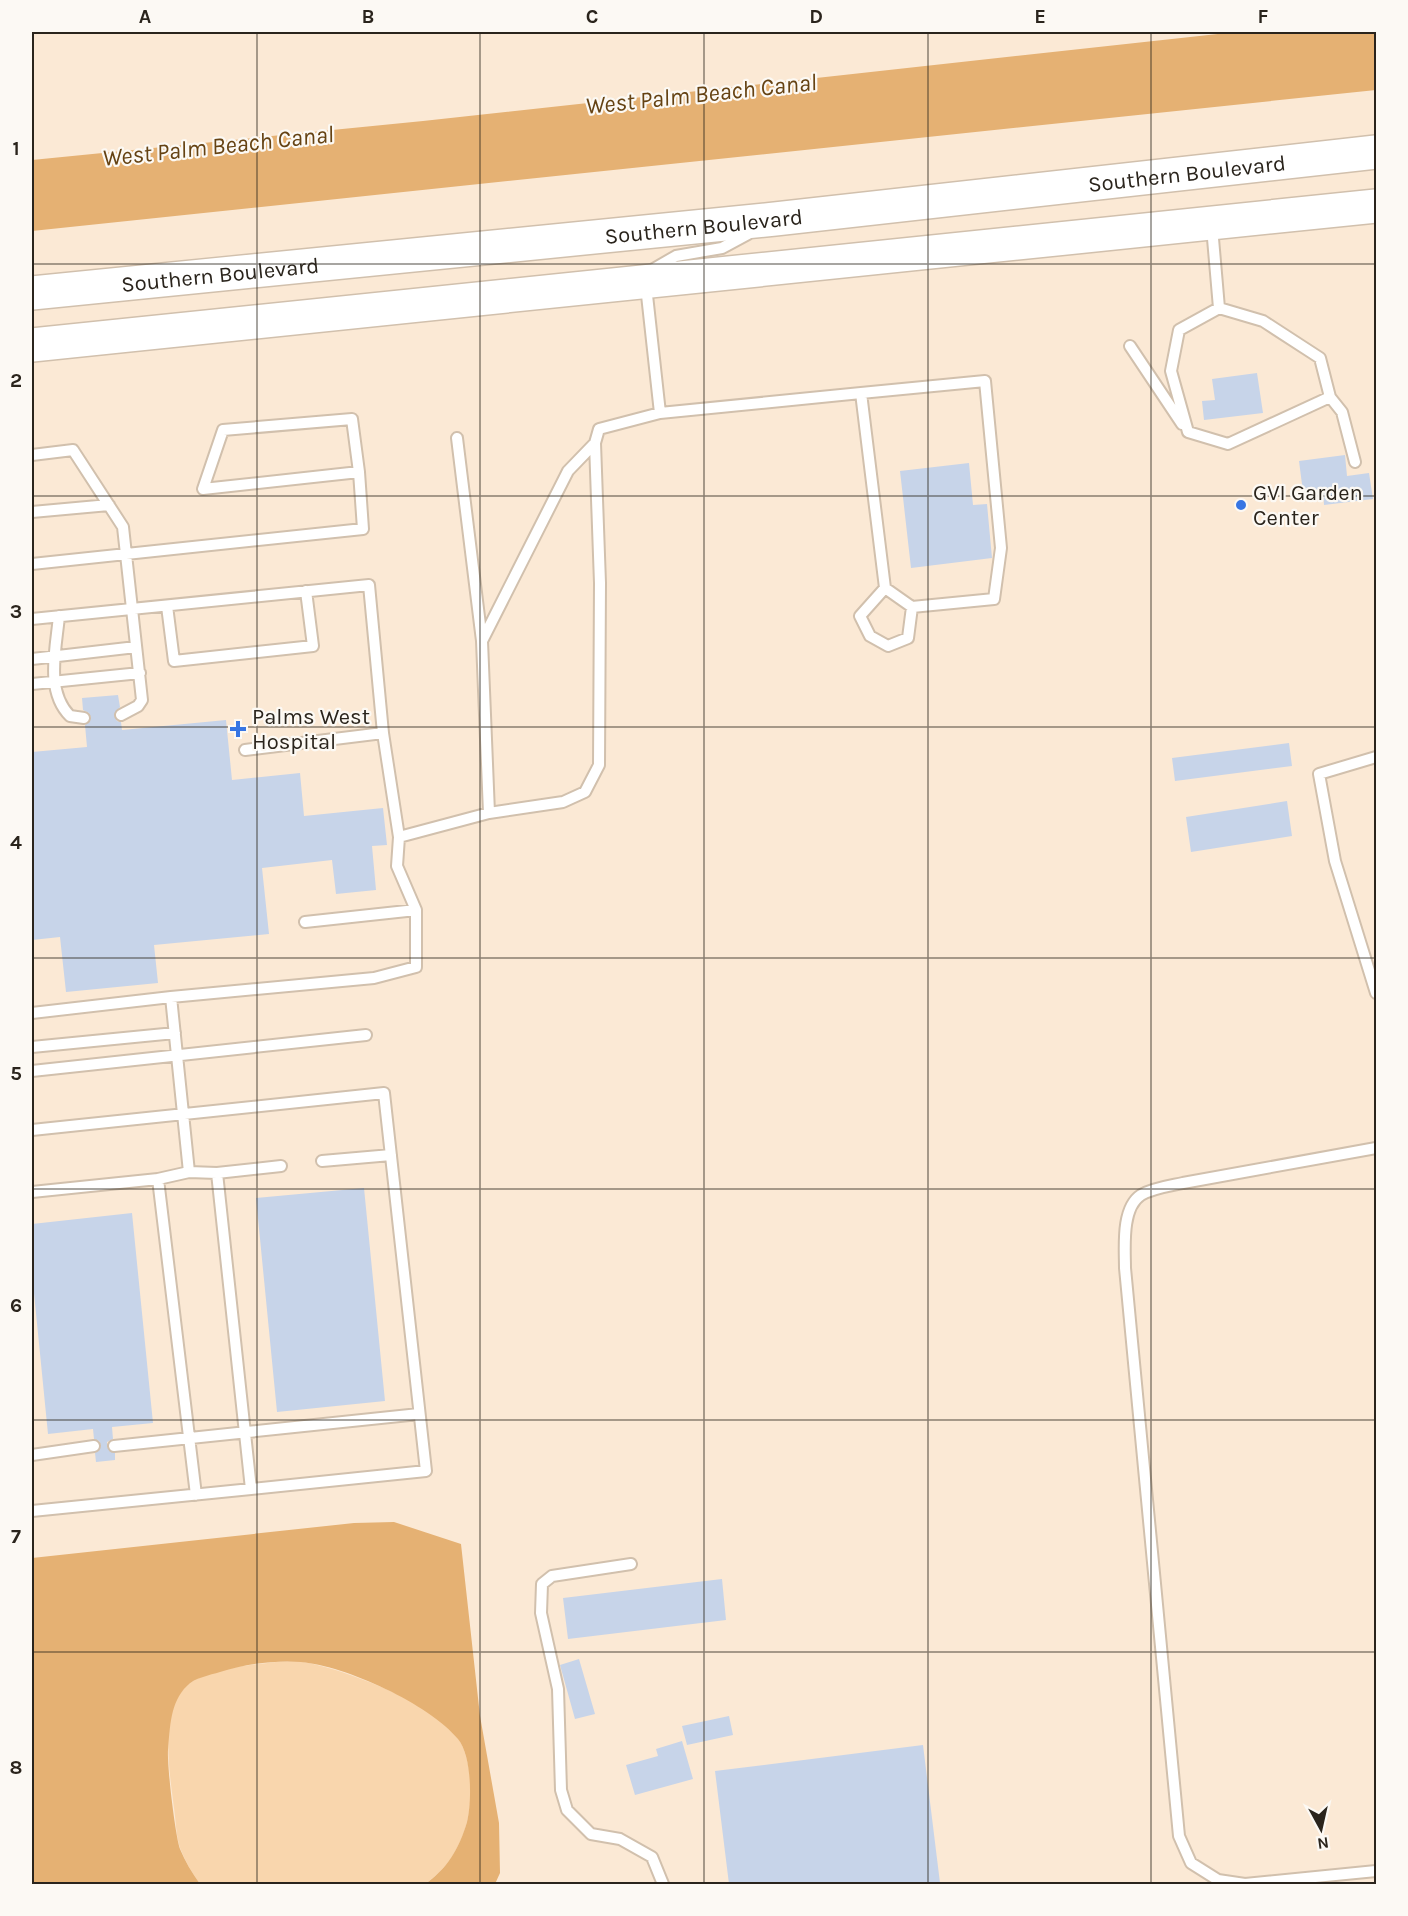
<svg xmlns="http://www.w3.org/2000/svg" width="1408" height="1916" viewBox="0 0 1408 1916" font-family="Karla,sans-serif">
  <style>
    .green { fill: #f9d6ad }
    .water { fill: #e5b173 }
    .building { fill: #c7d4e9 }
    .lines { fill: none; stroke-linecap: round; stroke-linejoin: round }
    .service-casing { stroke: #d1c0ad; stroke-width: 14 }
    .trunk-casing { stroke: #d1c0ad; stroke-width: 36 }
    .service { stroke: #fff; stroke-width: 10 }
    .trunk { stroke: #fff; stroke-width: 33 }
    .grid { fill: none; stroke: #2a241c; stroke-width: 1.5; stroke-opacity: 0.55 }
    .poi-dot { fill: #3775e3; stroke: #fcf9f4; stroke-width: 2 }
    .labels { text-anchor: middle; stroke-width: 4.5; stroke-linejoin: round; paint-order: stroke }
    .street-label { font-size: 22px; fill: #2a241c; stroke: #fcf9f4 }
    .poi-label { font-size: 22px; fill: #2a241c; stroke: #fcf9f4; text-anchor: start }
    .water-label { font-size: 24px; font-style: italic; fill: #654212; stroke: #fcf9f4 }
    .neatline { fill: none; stroke: #2a241c; stroke-width: 2 }
    .grid-label { font-size: 20px; text-anchor: middle; font-weight: bold; fill: #2a241c }
  </style>
  <rect width="100%" height="100%" fill="#fbe9d5"/>
  <path class="green" d="M276,1662c8,0 18,-1 27,0 39,6 137,43 157,79 12,23 13,57 7,81 -7,26 -20,47 -42,62h-225c-8,-11 -15,-23 -20,-36 -4,-12 -4,-27 -6,-40 -4,-33 -16,-99 14,-123 20,-17 63,-20 88,-23z"/>
  <path class="water" d="M1236,32h140v58l-1344,141v-71l391,-39z
    M394,1522l67,22 19,172 19,107 1,50 -5,11h-70c22,-15 34,-35 42,-62 5,-20 5,-66 -9,-83 -29,-35 -112,-73 -157,-77 -26,-2 -56,2 -81,10 -10,3 -26,6 -33,14 -17,16 -17,42 -19,64 -1,16 7,84 12,99 5,12 12,24 20,35h-168v-326l322,-35z"/>
  <path class="building" d="M1257,373l6,40 -59,7 -2,-19 13,-1 -3,-21z
    M1345,455l2,21 22,-3 4,26 -49,6 -1,-16 -20,3 -4,-31z
    M969,463l4,42 14,-1 5,54 -81,10 -11,-97z
    M118,695l2,12 -6,8 3,6 4,1 1,8 104,-10 6,60 68,-7 4,43 79,-8 4,37 -15,1 4,44 -40,4 -4,-34 -70,8 7,66 -115,11 4,38 -92,9 -6,-55 -28,3v-188l55,-5 -2,-22 6,-7 -2,-5 -6,-3 -1,-12z
    M1289,743l3,23 -117,15 -3,-23z
    M1287,801l5,35 -101,16 -5,-35z
    M364,1188l21,213 -108,11 -21,-214z
    M132,1213l21,210 -41,4 1,12 -6,3v5l8,6v7l-19,2 -1,-9 6,-7 -2,-5 -5,-2 -1,-10 -45,5 -16,-161v-49z
    M722,1579l4,41 -158,19 -5,-41z
    M579,1659l16,55 -20,5 -15,-54z
    M729,1716l4,19 -46,10 -5,-19z
    M682,1741l11,38 -58,16 -9,-30 32,-9 -2,-7z
    M923,1745l17,138 -211,1 -14,-113z"/>
  <g class="lines">
    <defs>
      <path id="service" d="M1212,227l7,81 -40,22 -8,41 17,61 40,12 102,-47 -10,-39 -57,-37 -44,-13
        M650,271l26,-15 46,-8 26,-14
        M646,286l14,127 201,-20 24,195 27,19 82,-8 7,-51 -16,-167 -124,12
        M1130,346l52,78
        M1330,397l12,15 13,50
        M457,438l25,203
        M32,455l41,-5 50,77 19,173 -4,6 -17,9
        M32,512l77,-7
        M32,564l331,-35 -4,-57 -156,17 20,-59 129,-11 7,53
        M885,588l-25,28 10,20 18,10 20,-8 4,-31
        M167,606l7,55 139,-15 -7,-55
        M59,616c-3,33 -14,75 11,100l14,2
        M32,619l337,-34 14,148
        M32,659l104,-12
        M32,684l108,-11
        M245,750l138,-17 16,104 -2,29 19,44
        M1376,757l-57,17 16,87 41,132
        M489,813l-7,-172 86,-170 27,-28
        M399,837l90,-24 74,-11 22,-10 14,-27 1,-182 -5,-140 4,-14 61,-16
        M171,997l18,175
        M32,1013l139,-16 203,-19 42,-11v-57l-111,12
        M32,1047l143,-14
        M32,1071l334,-36
        M32,1130l352,-37 42,378 -175,18 -34,-316 -28,-1 -31,7 38,316
        M1376,1148l-193,35c-14,3 -30,5 -42,12 -20,13 -16,53 -16,73l54,568 12,27 27,17 27,4 131,-13
        M322,1161l69,-6
        M217,1173l64,-7
        M32,1192l126,-13
        M114,1446l305,-32
        M32,1455l62,-9
        M32,1511l219,-22
        M631,1564l-79,12 -10,8 -1,29 17,76 3,101 6,20 24,24 29,5 32,18 11,27"/>
      <g id="trunk">
        <path id="s1" d="M32,293l743,-74 601,-67"/>
        <path d="M32,345l1344,-139"/>
      </g>
    </defs>
    <use href="#service" class="service-casing"/>
    <use href="#trunk" class="trunk-casing"/>
    <use href="#service" class="service"/>
    <use href="#trunk" class="trunk"/>
  </g>
  <path class="grid" d="M257,32v1852M480,32v1852M704,32v1852M928,32v1852M1151,32v1852M32,264h1344M32,496h1344M32,727h1344M32,958h1344M32,1189h1344M32,1420h1344M32,1652h1344"/>
  <g class="poi-dot">
    <circle cx="1241" cy="505" r="6"/>
    <path d="M235 720h6v6h6v6h-6v6h-6v-6h-6v-6h6z"/>
  </g>
  <g class="labels">
    <g class="street-label">
      <text dy="8" stroke="none"><textPath href="#s1" startOffset="1161">Southern Boulevard</textPath></text>
      <text dy="8" stroke="none"><textPath href="#s1" startOffset="675">Southern Boulevard</textPath></text>
      <text dy="8" stroke="none"><textPath href="#s1" startOffset="189">Southern Boulevard</textPath></text>
    </g>
    <g class="poi-label">
      <text x="1253" y="500">GVI Garden<tspan x="1253" dy="25">Center</tspan></text>
      <text x="252" y="724">Palms West<tspan x="252" dy="25">Hospital</tspan></text>
    </g>
    <g class="water-label">
      <text transform="translate(701 94) rotate(-6)" y="8">West Palm Beach Canal</text>
      <text transform="translate(218 146) rotate(-6)" y="8">West Palm Beach Canal</text>
    </g>
  </g>
  <rect width="1408" height="1916" fill="none" stroke="#fcf9f4" stroke-width="66"/>
  <g transform="translate(1321 1829) rotate(172)" stroke="#fcf9f4" stroke-width="4.5" paint-order="stroke">
  <path d="M0-4.5L10 22L0 15L-10 22Z" fill="#2a241c"/>
  <text y="-9" font-size="16" font-weight="bold" text-anchor="middle" fill="#2a241c">N</text>
  </g>
  <rect x="33" y="33" width="1342" height="1850" class="neatline"/>
  <g class="grid-label">
    <text x="145" y="23">A</text>
    <text x="368" y="23">B</text>
    <text x="592" y="23">C</text>
    <text x="816" y="23">D</text>
    <text x="1040" y="23">E</text>
    <text x="1263" y="23">F</text>
    <text x="16" y="155">1</text>
    <text x="16" y="387">2</text>
    <text x="16" y="618">3</text>
    <text x="16" y="849">4</text>
    <text x="16" y="1080">5</text>
    <text x="16" y="1312">6</text>
    <text x="16" y="1543">7</text>
    <text x="16" y="1774">8</text>
  </g>
</svg>
